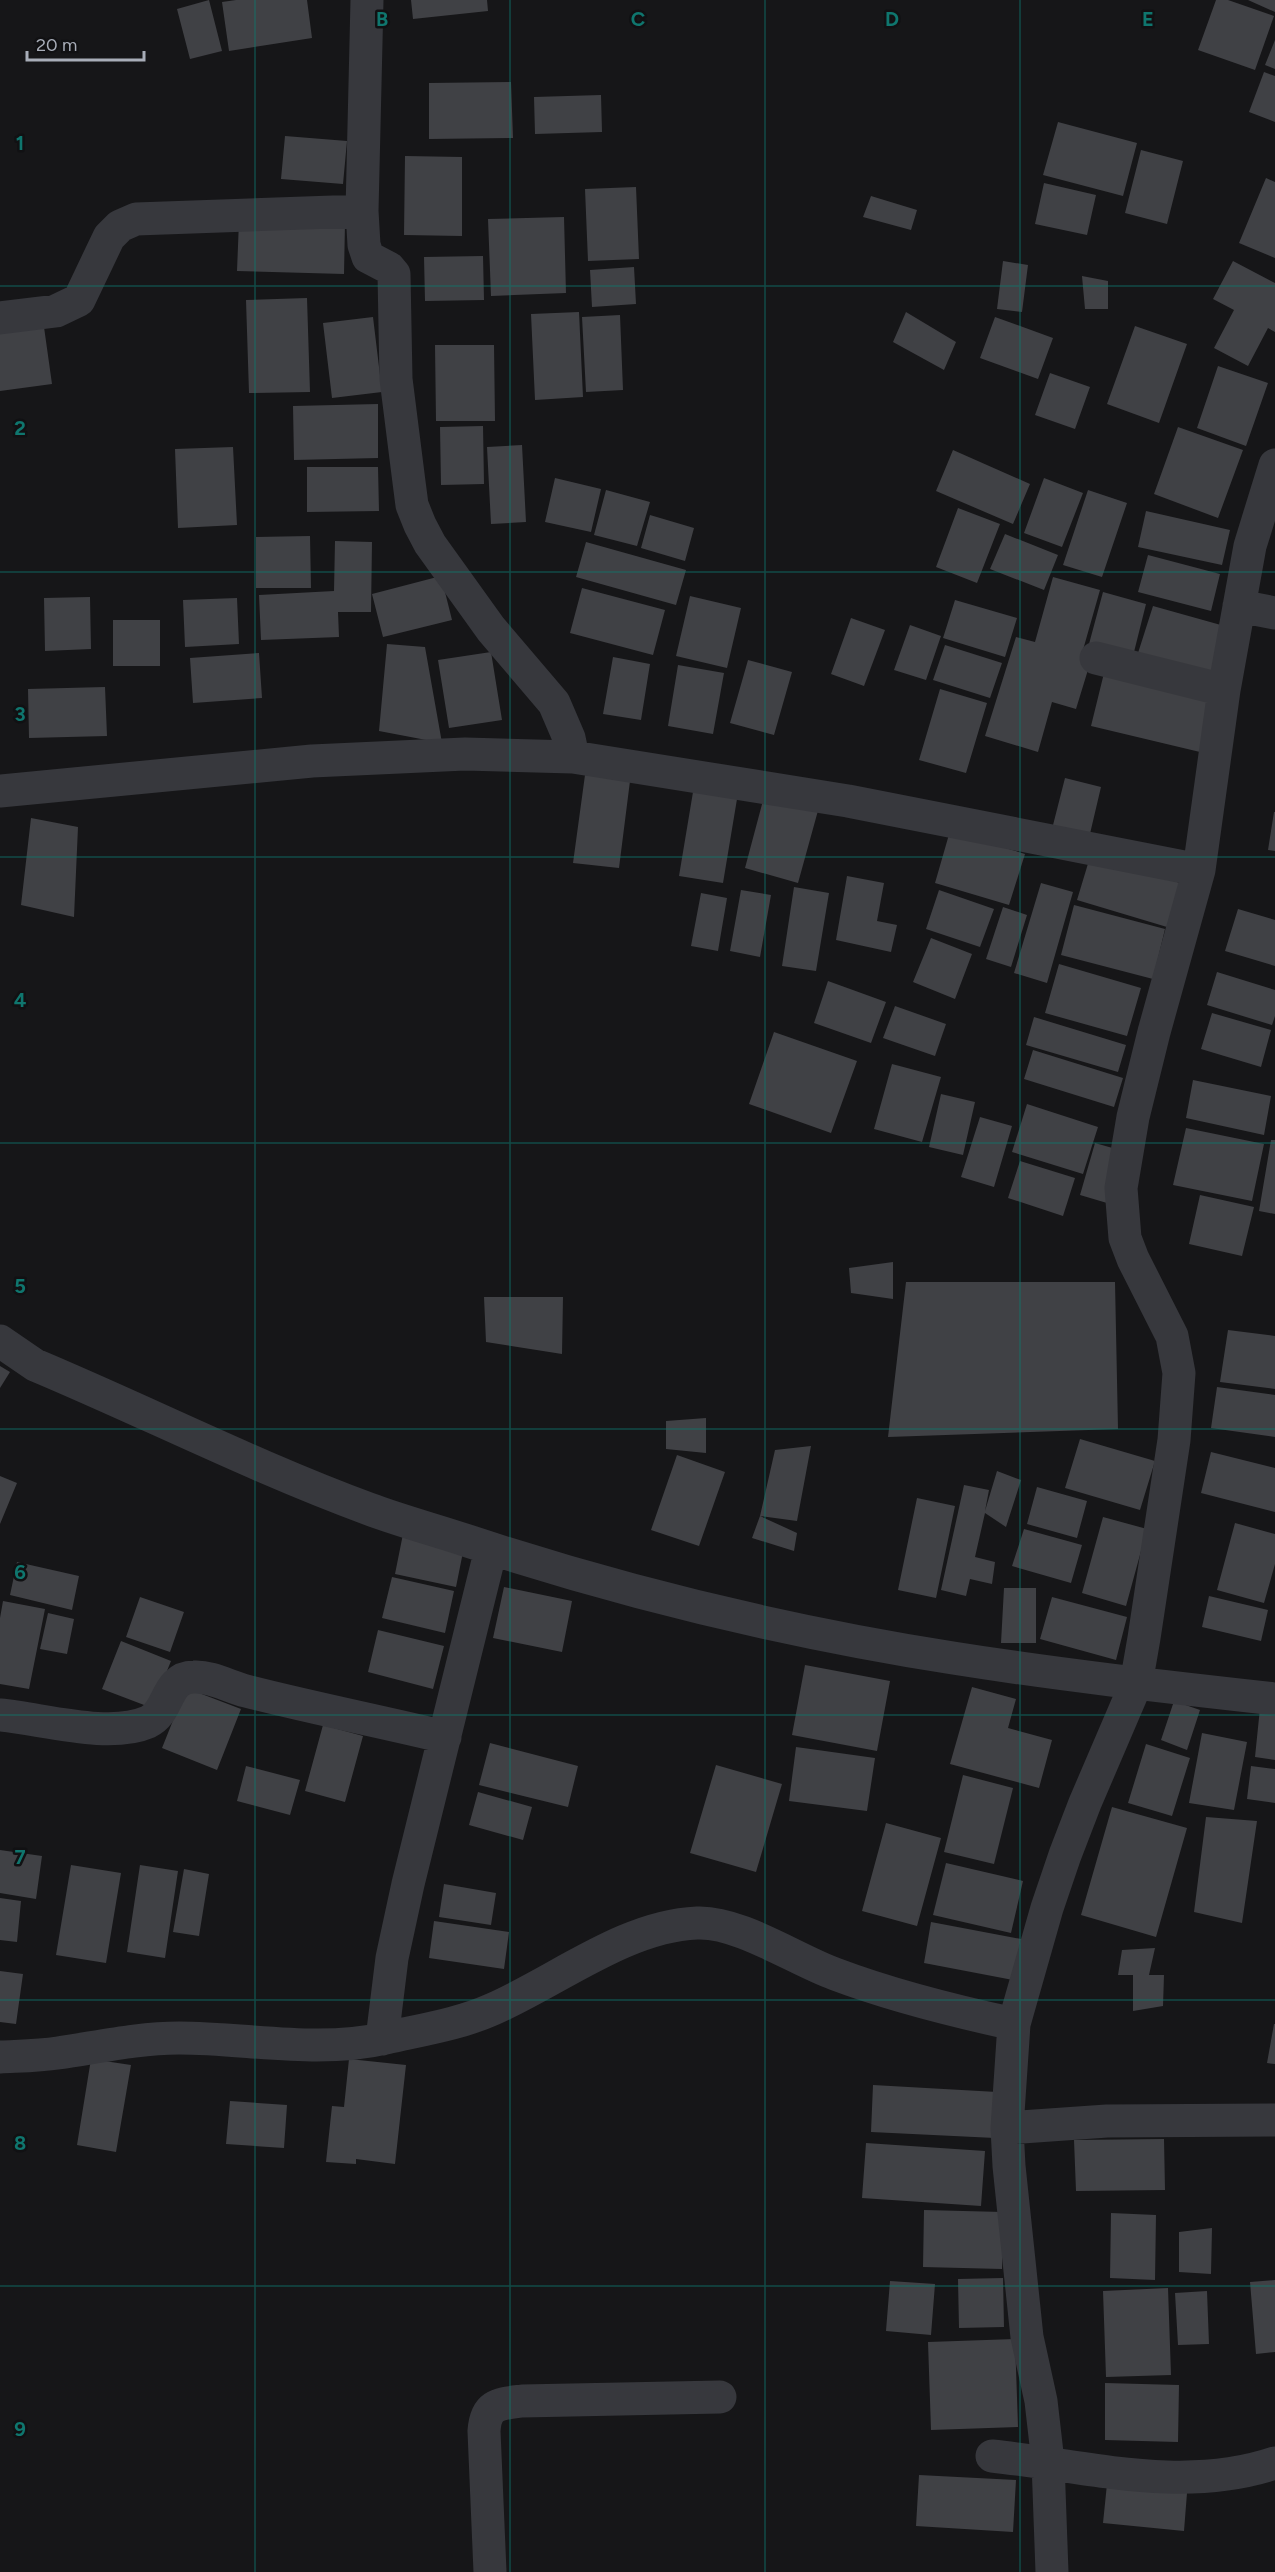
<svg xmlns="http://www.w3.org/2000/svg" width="1275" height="2572" viewBox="0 0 1275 2572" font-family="Figtree,sans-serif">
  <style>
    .building { fill: #404145 }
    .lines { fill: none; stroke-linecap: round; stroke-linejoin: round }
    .minor { stroke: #37383d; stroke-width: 33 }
    .grid { fill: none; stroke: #0f766e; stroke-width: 1.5; stroke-opacity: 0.55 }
    .grid-label { font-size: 20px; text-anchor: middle; font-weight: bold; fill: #0f766e; stroke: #111113; stroke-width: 5; stroke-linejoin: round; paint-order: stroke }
  </style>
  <rect width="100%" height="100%" fill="#161618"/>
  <path class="building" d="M209,0l13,51 -32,8 -13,-50z
    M236,0h71l5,38 -83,13 -7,-49z
    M411,0h76l1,11 -75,8z
    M1216,0h12l46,16 -19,54 -57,-20z
    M1248,0h27v12z
    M1275,40v29l-10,-4z
    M1264,72l11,4v46l-26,-10z
    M511,82l2,56 -84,1v-56z
    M601,95l1,37 -67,2 -1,-37z
    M1058,122l79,21 -14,53 -80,-21z
    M285,136l62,5 -4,43 -62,-5z
    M1141,150l42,11 -16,63 -42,-11z
    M405,156l57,1v79l-58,-1z
    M1266,178l9,4v76l-36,-15z
    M1044,183l52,12 -9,40 -52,-11z
    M636,187l3,72 -51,2 -3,-72z
    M871,196l46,14 -6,20 -48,-13z
    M564,217l2,76 -75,3 -3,-77z
    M239,221l106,2 -1,51 -107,-3z
    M483,256l1,44 -59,1 -1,-44z
    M1003,261l25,4 -6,47 -25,-3z
    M1233,261l42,22v49l-7,-4 -20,38 -34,-18 20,-38 -21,-11z
    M634,267l2,37 -44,3 -2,-37z
    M1082,276l26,5v28h-23z
    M307,298l3,94 -61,1 -3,-93z
    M579,312l4,85 -48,3 -4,-86z
    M906,312l50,30 -12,28 -51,-28z
    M620,315l3,75 -37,2 -4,-75z
    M373,317l9,75 -50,6 -9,-75z
    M995,317l58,21 -15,41 -58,-21z
    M1135,326l52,18 -28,79 -52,-19z
    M44,327l8,57 -52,7v-58z
    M435,345h59l1,76h-59z
    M1218,366l50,17 -22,63 -49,-18z
    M1050,373l40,14 -15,42 -40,-14z
    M378,404v54l-84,2 -1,-54z
    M483,426l1,58 -43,1 -1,-58z
    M1178,427l65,23 -25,68 -64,-24z
    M522,445l4,77 -35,2 -4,-77z
    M233,447l4,78 -59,3 -3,-79z
    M953,450l77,34 -17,40 -77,-33z
    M307,467h71l1,44 -72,1z
    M555,478l46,11 -10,43 -46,-10z
    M1044,478l39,15 -21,54 -38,-14z
    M606,490l44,12 -13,44 -43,-11z
    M1088,490l39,13 -25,74 -39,-12z
    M958,508l42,16 -23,59 -41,-16z
    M1146,511l84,19 -8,35 -84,-18z
    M650,515l44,13 -9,33 -44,-13z
    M1005,534l53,21 -14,35 -54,-21z
    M310,536l1,52h-55v-51z
    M335,541l37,1 -1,70h-33l1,25 -78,3 -2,-45 75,-4z
    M586,542l100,28 -10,35 -100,-28z
    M1148,555l72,19 -9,37 -73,-19z
    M441,576l11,44 -69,17 -11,-43z
    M1053,577l47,13 -19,67 10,3 -15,49 -24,-7 -14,50 -53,-16 31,-99 19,5z
    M582,588l83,22 -12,45 -83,-22z
    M1103,592l43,12 -13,52 -44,-12z
    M690,596l51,12 -14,60 -51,-12z
    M90,597l1,52 -46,2 -1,-53z
    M237,598l2,46 -54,3 -2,-47z
    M955,600l62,18 -12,39 -62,-19z
    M1153,606l75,21 -13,48 -77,-22z
    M851,618l34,12 -21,56 -33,-12z
    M113,620h47v46h-47z
    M910,625l31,11 -15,44 -32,-10z
    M387,644l38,3 17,96 -63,-12z
    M945,645l57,18 -12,35 -57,-18z
    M491,652l11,68 -53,8 -11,-68z
    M259,653l3,45 -69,5 -3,-45z
    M613,657l37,7 -9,56 -38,-6z
    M748,660l44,12 -18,63 -44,-12z
    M678,665l46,8 -11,61 -45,-8z
    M1105,669l109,26 -14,57 -109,-26z
    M105,687l2,49 -78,2 -1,-49z
    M940,689l47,14 -21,70 -47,-13z
    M585,775l45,6 -11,87 -46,-5z
    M1065,778l36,9 -12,51 -37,-9z
    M694,786l44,7 -15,90 -44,-7z
    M765,793l54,14 -21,76 -53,-15z
    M1274,812h1v39l-7,-1z
    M31,818l47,9 -4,90 -53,-12z
    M950,831l75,23 -16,51 -74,-22z
    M1090,857l90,26 -13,44 -90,-27z
    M847,876l37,7 -7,38 20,4 -6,27 -55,-12z
    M1041,883l32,9 -26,91 -33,-10z
    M794,887l35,6 -13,78 -34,-5z
    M741,890l30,5 -11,62 -30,-6z
    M939,890l55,19 -14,38 -54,-18z
    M701,893l26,5 -9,53 -27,-5z
    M1074,905l91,24 -12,50 -92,-24z
    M1003,907l24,8 -16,52 -25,-8z
    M1238,909l37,11v46l-50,-15z
    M931,938l41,16 -17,45 -42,-17z
    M1059,964l82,24 -14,48 -82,-23z
    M1217,972l58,18v26l-3,9 -65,-20z
    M828,981l58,21 -15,41 -57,-20z
    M895,1006l51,18 -11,32 -52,-18z
    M1212,1013l59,17 -10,37 -60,-18z
    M1034,1017l92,28 -8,27 -92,-27z
    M774,1032l83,29 -26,72 -82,-29z
    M1033,1050l90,28 -9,29 -90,-28z
    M892,1064l49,13 -19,65 -48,-13z
    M1193,1080l78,16 -7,39 -78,-17z
    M941,1094l34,8 -12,53 -34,-8z
    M1027,1104l71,23 -15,47 -71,-22z
    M980,1117l32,9 -18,61 -33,-10z
    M1186,1128l78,16 -12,57 -79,-16z
    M1271,1140h4v74l-16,-3z
    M1095,1143l28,8 -16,52 -27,-8z
    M1020,1161l55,17 -12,38 -55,-18z
    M1200,1195l54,12 -12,49 -53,-12z
    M893,1262v37l-42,-6 -2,-25z
    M906,1282h209l3,147 -230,8z
    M484,1297h79l-1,57 -76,-12z
    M1228,1330l47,6v53l-55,-7z
    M0,1366l10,6 -10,16z
    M1217,1387l58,8v42l-64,-9z
    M706,1418v35l-40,-4v-28z
    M1080,1439l75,22 -15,49 -75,-22z
    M811,1446l-14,75 -37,-5 37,17 -3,18 -42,-13 8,-22 15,-66z
    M1211,1452l64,16v44l-74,-19z
    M677,1455l48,17 -26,74 -48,-16z
    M997,1471l24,9 -15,47 -21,-14 -10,44 20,5 -3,22 -22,-5 -4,17 -25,-6 23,-105 25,5 -4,21z
    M0,1476l17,7 -17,41z
    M1037,1487l50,14 -10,37 -50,-14z
    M917,1498l38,8 -19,92 -38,-8z
    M1103,1517l44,12 -21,77 -44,-13z
    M1235,1523l40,11v30l-11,39 -47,-13z
    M1024,1529l58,16 -11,38 -59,-17z
    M403,1534l61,13 -8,40 -61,-13z
    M17,1562l62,14 -7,34 -62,-15z
    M392,1577l62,14 -9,42 -63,-15z
    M504,1587l68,14 -10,51 -69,-14z
    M1004,1588h32v55h-35z
    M1209,1596l59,14 -7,31 -59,-14z
    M140,1597l44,15 -14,40 -44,-15z
    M1052,1597l75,20 -11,43 -76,-21z
    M3,1601l42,8 -16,80 -29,-5v-66z
    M48,1613l26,6 -7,35 -27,-5z
    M378,1630l66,16 -11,43 -65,-17z
    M121,1641l50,20 -19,47 -50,-19z
    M805,1665l85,16 -13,70 -85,-16z
    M972,1687l44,12 -8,29 44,12 -13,48 -89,-24z
    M186,1688l55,21 -24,61 -55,-22z
    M1174,1701l26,9 -13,40 -26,-10z
    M1260,1708l15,2v50l-20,-3z
    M323,1725l40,11 -18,66 -40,-11z
    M1202,1733l45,9 -13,68 -45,-7z
    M490,1743l88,23 -10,41 -89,-22z
    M1146,1744l44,14 -18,58 -44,-13z
    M796,1747l79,11 -8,53 -78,-10z
    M716,1765l66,19 -26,88 -66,-19z
    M246,1766l54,14 -10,35 -53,-14z
    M1251,1766l24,3v34l-28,-4z
    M963,1775l50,13 -19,76 -50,-12z
    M478,1792l54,15 -9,33 -54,-15z
    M1112,1807l75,21 -31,109 -75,-22z
    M1206,1817l51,4 -15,102 -48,-11z
    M886,1823l55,15 -24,88 -55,-15z
    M0,1850l42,6 -6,43 -36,-6z
    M946,1863l77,18 -12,52 -78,-18z
    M71,1865l50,8 -15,90 -50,-8z
    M140,1865l38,6 -13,87 -38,-6z
    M184,1869l25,5 -10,62 -26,-4z
    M444,1884l52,9 -5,32 -52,-8z
    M0,1898l21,3 -4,41 -17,-2z
    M434,1921l75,11 -5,37 -75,-11z
    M931,1922l90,17 -8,41 -89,-17z
    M1155,1948l-6,27h15l-1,31 -30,5v-36h-15l4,-25z
    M0,1971l23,3 -7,50 -16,-2z
    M1274,2024h1v40l-8,-1z
    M91,2059l40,6 -15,87 -39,-7z
    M349,2059l57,6 -11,99 -39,-5v5l-30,-2 6,-56 12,1z
    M873,2085l124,7 -2,46 -124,-6z
    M230,2101l57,4 -3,43 -58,-4z
    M1164,2139l1,51 -89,1 -2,-51z
    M866,2143l119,8 -4,55 -119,-8z
    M924,2210l79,2 -1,57 -79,-2z
    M1111,2213l45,2 -1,65 -45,-2z
    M1212,2228l-1,46 -32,-2v-40z
    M1003,2278l1,49 -45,1 -1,-49z
    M1275,2280v72l-19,2 -6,-72z
    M890,2281l45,3 -4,51 -45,-4z
    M1168,2288l3,87 -65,2 -3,-86z
    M1207,2291l2,53 -31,1 -3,-52z
    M1015,2339l3,88 -87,3 -3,-88z
    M1105,2383l74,2 -1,57 -73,-2z
    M919,2475l97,5 -3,52 -97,-6z
    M1107,2484l80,9 -3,38 -81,-8z"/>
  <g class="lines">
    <path class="minor" d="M367,0l-5,211 2,34 4,12 21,11 5,6 2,105 13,103 3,23 8,20 10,19 61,85 63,74 15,35 4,19
      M0,318l56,-7 23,-11 30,-63 11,-11 16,-7 226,-8
      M1239,606l36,7
      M1096,658l128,32
      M0,791l312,-30 153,-7 108,3 275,44 351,69
      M0,1341l35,24c112,47 220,102 334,144 32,12 66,21 99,32 158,52 320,91 485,117 107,17 214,29 322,41
      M0,1715c43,4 109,24 148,7 22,-10 17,-45 46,-45 17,-1 36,10 52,14 66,17 133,30 199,46
      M382,2039l10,-81 16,-74 83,-335
      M0,2057c19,-1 39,-1 58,-4 41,-6 80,-15 121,-15 68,0 139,16 207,0 35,-8 74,-14 107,-29 64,-28 132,-83 204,-86 42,-2 99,37 138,51 58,22 119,37 179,50
      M1007,2128l100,-7 168,-1
      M992,2456c94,10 191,38 283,7
      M490,2572l-6,-141c2,-27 14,-27 38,-30l198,-4
      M1052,2572l-4,-110 -7,-61 -14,-64 -18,-171 -2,-38 7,-104 33,-116 18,-53 20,-52 51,-119 8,-46 30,-198 5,-67 -7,-37 -39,-77 -8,-21 -4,-50 12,-71 21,-85 45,-162 25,-180 26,-144 25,-81"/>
  </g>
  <path class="grid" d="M255,0v2572M510,0v2572M765,0v2572M1020,0v2572M0,286h1275M0,572h1275M0,857h1275M0,1143h1275M0,1429h1275M0,1715h1275M0,2000h1275M0,2286h1275"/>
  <g class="grid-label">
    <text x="382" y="26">B</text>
    <text x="638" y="26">C</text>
    <text x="892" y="26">D</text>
    <text x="1148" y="26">E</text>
    <text x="20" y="150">1</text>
    <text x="20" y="435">2</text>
    <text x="20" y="721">3</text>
    <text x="20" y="1007">4</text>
    <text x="20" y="1293">5</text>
    <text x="20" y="1579">6</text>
    <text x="20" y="1864">7</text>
    <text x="20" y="2150">8</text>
    <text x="20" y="2436">9</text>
  </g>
  <path d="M27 51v9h117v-9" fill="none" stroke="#a8adb8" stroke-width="3"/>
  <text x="36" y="51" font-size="18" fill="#a8adb8" stroke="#111113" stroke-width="4.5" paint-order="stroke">20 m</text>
</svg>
